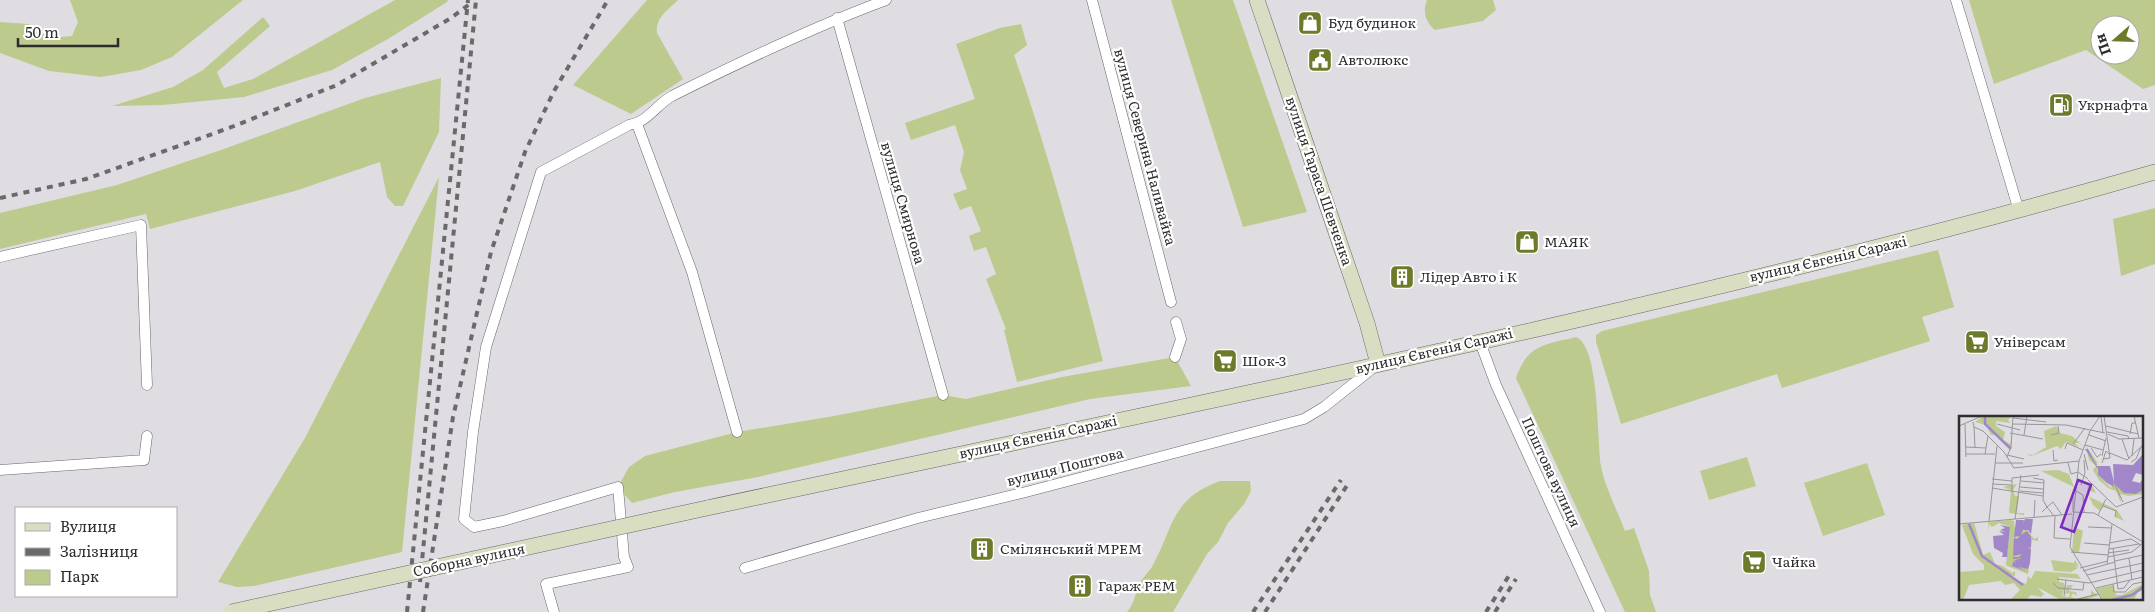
<svg xmlns="http://www.w3.org/2000/svg" width="2155" height="612" viewBox="0 0 2155 612" font-family="Literata,serif">
  <style>
    .green { fill: #bcca8d; fill-rule: evenodd }
    .lines { fill: none; stroke-linecap: round; stroke-linejoin: round }
    .minor-casing { stroke: #68666b; stroke-width: 11 }
    .secondary-casing { stroke: #68666b; stroke-width: 16 }
    .minor { stroke: #fff; stroke-width: 10 }
    .secondary { stroke: #d9dec2; stroke-width: 15 }
    .rail { stroke: #6a696c; stroke-width: 4; stroke-dasharray: 6 6; stroke-linecap: butt }
    .secondary-bridge-casing { stroke: #68666b; stroke-width: 16; stroke-linecap: butt }
    .secondary-bridge { stroke: #d9dec2; stroke-width: 15 }
    .labels { text-anchor: middle; stroke-width: 4.5; stroke-linejoin: round; paint-order: stroke }
    .poi-label { font-size: 14px; fill: #2d2c2e; stroke: #fff; text-anchor: start }
    .street-label { font-size: 14px; fill: #2d2c2e; stroke: #fff }
    .inset-river { fill: none; stroke: #a286ca; stroke-width: 2.5 }
    .inset-road { fill: none; stroke: #98969a; stroke-width: 1 }
    .view { fill: #7b2cbf; fill-opacity: 0.15; stroke: #7b2cbf; stroke-width: 2.5 }
    .inset-edge { fill: none; stroke: #2d2c2e; stroke-width: 2.5 }
  </style>
  <rect width="100%" height="100%" fill="#dfdde2"/>
  <path class="green" d="M70,0h173l-71,57 -31,13 -40,7 -52,-6 -49,-18v-31l28,2 22,14 22,-2 6,-14z
    M395,0h53l-1,2 -59,37 -56,31 -88,27 -81,8 -51,1 61,-19 30,-17 60,-53 7,9 -53,46 7,16 29,-9z
    M647,0h31c-10,10 -23,18 -21,33l26,46 -52,35 -58,-29z
    M1171,0h62l74,212 -64,15z
    M1427,0h66l3,10 -13,11 -48,9c-9,-7 -13,-19 -8,-30z
    M1969,0h186v85l-12,4 -57,-39 -92,34zM2100,25h30v30h-30z
    M1021,24l6,21 -13,10c35,100 63,203 89,306l-86,21 -13,-52 2,-1 -20,-50 10,-5 -10,-27 -12,4 -5,-15 12,-5 -10,-25 -11,4 -7,-16 14,-5 -7,-19 4,-18 -9,-27 -44,15 -6,-17 70,-24 -19,-55 44,-16z
    M441,78l-2,54 -36,74h-8l-8,-9 -7,-35 -85,29 -145,38 -4,-15 -146,35v-36l117,-28 104,-35 144,-52z
    M439,177l-37,375 -148,34 -17,1 -19,-5 87,-144z
    M2155,208v56l-34,12 -8,-57z
    M1938,250l16,57 -32,10 8,24 -148,47 -5,-14 -156,50 -25,-82v-7l6,-4z
    M1576,337c24,9 21,105 25,129 3,19 17,46 24,65l9,-3 15,43 1,24 6,17h-31l-109,-234c12,-34 28,-33 60,-41z
    M1175,357l16,29 -101,13 -332,78 -83,15 -43,11 -14,-16 11,-20 16,-11 92,-24 97,-16 109,-21 23,4 96,-22z
    M1747,457l9,29 -47,14 -9,-29z
    M1867,463l18,52 -62,21 -19,-53z
    M1220,481h30l1,10 -7,13 -16,19 -10,19 -11,12 -34,58h-46c7,-8 9,-21 14,-31 4,-6 9,-10 12,-16 21,-39 18,-66 67,-84z"/>
  <g class="lines">
    <defs>
      <path id="minor" d="M1092,0l79,302
        M1956,0l63,211
        M837,18l106,377
        M637,124l55,148 45,160
        M0,257l141,-32 6,160
        M1480,342l16,43 104,227
        M1175,357l6,-18 -5,-17
        M0,470l144,-10 3,-24
        M745,568l173,-50 108,-26 278,-73 20,-12 49,-39
        M554,612l-8,-28 82,-17 -4,-10 -6,-70 -115,34 -29,6 -10,-8 9,-87 13,-85 55,-175 88,-47c18,-2 28,-21 43,-29 70,-35 141,-69 214,-96"/>
      <path id="secondary" d="M1257,0l110,323 11,41
        M707,508c484,-104 972,-199 1448,-336"/>
    </defs>
    <use href="#minor" class="minor-casing"/>
    <use href="#secondary" class="secondary-casing"/>
    <use href="#minor" class="minor"/>
    <use href="#secondary" class="secondary"/>
    <path class="rail" d="M0,198l86,-19 143,-51 108,-43 114,-67 20,-15
      M420,582l56,-582
      M407,612l61,-612
      M423,612l30,-195 38,-165 34,-100 29,-61 54,-91
      M1253,612l88,-132
      M1265,612l83,-128
      M1486,612l24,-38
      M1495,612l21,-33"/>
    <defs>
      <path id="secondary-bridge" d="M231,612l476,-104"/>
    </defs>
    <use href="#secondary-bridge" class="secondary-bridge-casing"/>
    <use href="#secondary-bridge" class="secondary-bridge"/>
  </g>
  <defs>
    <symbol id="shop-square" viewBox="-11 -11 22 22"><rect x="-9" y="-9" width="18" height="18" rx="4" fill="#6c7b29" stroke="#fff"/><path d="M-5-2.5h2.3a2.7 3.5 0 0 1 5.4 0H5L5.5 6h-11ZM-1.5-2.5h3a1.5 2.3 0 0 0-3 0Z" fill="#fff"/></symbol>
    <symbol id="civic-square" viewBox="-11 -11 22 22"><rect x="-9" y="-9" width="18" height="18" rx="4" fill="#6c7b29" stroke="#fff"/><path d="M-.6-6.5H3V-4.5H.6V-3L4-1V1h2V6H-6V1h2V-1L-.6-3ZM-1.2 2.5V6h2.4V2.5Z" fill="#fff"/></symbol>
    <symbol id="fuel-square" viewBox="-11 -11 22 22"><rect x="-9" y="-9" width="18" height="18" rx="4" fill="#6c7b29" stroke="#fff"/><path d="M-5.5-6h7V0h2V4h1.3V-2.5L3-4.5l.8-.8L6-3V5H2.5V1h-1V6h-7ZM-4.2-4.7v3.2H.2V-4.7Z" fill="#fff"/></symbol>
    <symbol id="building-square" viewBox="-11 -11 22 22"><rect x="-9" y="-9" width="18" height="18" rx="4" fill="#6c7b29" stroke="#fff"/><path d="M-4-6H4V6H1V3H-1V6H-4ZM-2.5-4.3h1.7v1.8h-1.7ZM.8-4.3h1.7v1.8H.8ZM-2.5-1h1.7V.8h-1.7ZM.8-1h1.7V.8H.8Z" fill="#fff"/></symbol>
    <symbol id="supermarket-square" viewBox="-11 -11 22 22"><rect x="-9" y="-9" width="18" height="18" rx="4" fill="#6c7b29" stroke="#fff"/><path d="M-6-5.5h2.5l.6 2H6L4.5 2H-2.5L-4.4-4H-6ZM-1.5 3.2a1.3 1.3 0 1 0 .1 0ZM3 3.2a1.3 1.3 0 1 0 .1 0Z" fill="#fff"/></symbol>
  </defs>
  <g fill-rule="evenodd">
    <use href="#shop-square" x="1296" y="9" width="28" height="28"/>
    <use href="#civic-square" x="1306" y="46" width="28" height="28"/>
    <use href="#fuel-square" x="2047" y="91" width="28" height="28"/>
    <use href="#shop-square" x="1513" y="228" width="28" height="28"/>
    <use href="#building-square" x="1388" y="263" width="28" height="28"/>
    <use href="#supermarket-square" x="1963" y="328" width="28" height="28"/>
    <use href="#supermarket-square" x="1211" y="347" width="28" height="28"/>
    <use href="#building-square" x="968" y="535" width="28" height="28"/>
    <use href="#supermarket-square" x="1740" y="548" width="28" height="28"/>
    <use href="#building-square" x="1066" y="572" width="28" height="28"/>
  </g>
  <g class="labels">
    <g class="poi-label">
      <text x="1328" y="28">Буд будинок</text>
      <text x="1338" y="65">Автолюкс</text>
      <text x="2078" y="110">Укрнафта</text>
      <text x="1544" y="247">МАЯК</text>
      <text x="1420" y="282">Лідер Авто і К</text>
      <text x="1994" y="347">Універсам</text>
      <text x="1242" y="366">Шок-3</text>
      <text x="1000" y="554">Смілянський МРЕМ</text>
      <text x="1772" y="567">Чайка</text>
      <text x="1098" y="591">Гараж РЕМ</text>
    </g>
    <g class="street-label">
      <text transform="translate(1145 147) rotate(75)" y="5">вулиця Северина Наливайка</text>
      <text transform="translate(1319 181) rotate(71)" y="5">вулиця Тараса Шевченка</text>
      <text transform="translate(903 203) rotate(74)" y="5">вулиця Смирнова</text>
      <text transform="translate(1828 259) rotate(-13)" y="5">вулиця Євгенія Саражі</text>
      <text transform="translate(1434 351) rotate(-13)" y="5">вулиця Євгенія Саражі</text>
      <text transform="translate(1038 437) rotate(-12)" y="5">вулиця Євгенія Саражі</text>
      <text transform="translate(1065 467) rotate(-14)" y="5">вулиця Поштова</text>
      <text transform="translate(1551 472) rotate(65)" y="5">Поштова вулиця</text>
      <text transform="translate(469 560) rotate(-12)" y="5">Соборна вулиця</text>
    </g>
  </g>
  <g transform="translate(1959 416)">
    <rect width="184" height="184" fill="#dfdde2"/>
    <path d="M24,0l28,1 -3,3 2,3 -14,-2v5l9,6 -2,8 7,4v-5l1,9 -15,-13h-5l-5,-10 -11,-3zM97,10l4,7 12,3 12,11 -5,-4h-4l4,4 -13,-5 -5,7 -4,-3 -23,9 -3,1 -5,-2 7,1 13,-8 -2,-16zM127,30l11,16 1,13 13,13 2,-5 10,9 13,2 7,-4v4l-14,2 -9,-2 1,9 -5,-12 -8,-3 -9,-8 -6,-10 3,-4 -7,-6zM99,54l11,4 5,13 -33,-16zM58,68l-4,6 2,6h4l-2,17h7v2l-15,-2 2,-23 -8,-3zM132,68l5,9 -8,-3 2,7 27,13 7,11 -9,-4 1,-6 -12,-5 -4,5 -7,-6 -6,-14 1,-5zM52,104l3,1 2,17 10,-10 8,11 4,-2v4l-6,-1 -4,34 -21,-8 -4,-6 -9,-12 12,16 4,-37 -11,-4 -7,4 -3,-3v8l-1,-10zM15,107l9,32 7,-3 5,12 8,2 9,7 3,-2v5l-6,-1 2,3 15,6 2,-8 3,3 4,-8 42,3 4,5 -22,-2v5l5,1 1,4 -3,9 7,1 1,-4 -5,1 2,-9h6l-4,6 7,1 1,4 -4,-3 -2,4 6,2 14,-4v-5l7,6 -15,4h-22l-24,-13 7,7 -3,3 -10,-2 -5,5h-16l10,-10 -6,-7 -9,2 -4,-4 -32,4 -6,15h-4v-28l25,-2v-5l-11,-11 -11,-29zM115,111l9,4 -4,21h-7zM92,144l23,3 1,-3 4,7 -4,-2 3,3 -7,4 -17,-1zM184,168v7l-5,1 -4,8h-31l-8,-11 18,-4 3,10h6z" fill="#bcca8d"/>
    <path d="M126,33h3l9,17h13l4,16 -1,-18 20,1 10,-11v21l-7,-2 -4,8 8,2 2,-3 1,10 -7,4 -12,-1 -11,-10 1,4 -7,-4 -9,-8v-6zM66,103h8l-2,15 -3,-4h-5l-2,5 6,-4 4,6v10l-3,1 3,1 -1,14 -2,6 -10,-2 11,5 -17,-6 2,-6 2,4 -1,-4 7,-2 -9,1v-2h6l3,-3 -9,2 1,-18 3,1 3,-3 -6,1 2,-17h8l-1,3zM41,109l10,2 -3,30h-5l1,-4 -9,-5 -1,-12 11,-1 -5,-4 7,1 -6,-2 5,-2z" fill="#a286ca"/>
    <path class="inset-river" d="M26,0v8l26,25M10,108l13,32 41,29M153,184l20,-5 11,-8"/>
    <path class="inset-road" d="M141,0l-10,15 -11,30 -9,86 32,53M142,0l2,17M175,0l5,22M54,2l33,4M14,6l1,5 9,4 21,21 10,16 65,-7M6,8l1,33M38,8l23,6M53,8l54,1 39,8M0,10l23,-10M147,10l32,8M15,11l1,20M148,16l21,4 1,3M51,17l33,6M149,18l11,5 24,-1M171,18l2,-11h4M65,19l3,-19M92,19l8,-2 -1,-7M130,19l17,6M163,23l7,20M114,28l12,-16M126,29l18,5M7,31l20,1M132,32l6,9 4,-3M106,33l2,-6 16,7M94,34l1,11 4,-1M151,37l17,7 16,-15M7,38h29M26,38l3,-18M125,38l4,16M48,39l17,4M143,40l4,-18M173,40l2,-17M48,41l4,-10 2,-31M144,43l7,-1 -6,-42M172,46l5,-3 5,-12M36,47h28M109,47l3,11 7,-2 10,7M143,47l4,-12 3,3M74,62l11,2 -1,20 4,7 -5,5M33,63l20,2M129,64l28,27 27,-10M62,65l23,2M155,67l9,19M33,68l19,1M122,69l4,-12 -1,-13M61,71l23,2M33,72l51,8M53,75v-13l27,-3M61,75l23,2M117,75l7,4 1,17M144,90l13,5 -1,6M114,96v-16M114,96l21,1 49,29M139,99l8,-16M95,100l-7,-9 6,-5 9,13M96,100l-1,22 16,1M75,102l1,-18M56,103l6,-44M30,105l8,-75M0,108l113,-10M129,111l24,1M125,127l25,2M150,127l22,-4 10,6M154,132l5,41 6,-1 6,-8M150,133l30,-5M112,136l37,3M149,137l21,-3M149,141l24,-5 11,-9M170,142l3,22M156,145l28,-6M148,148l5,-40M121,152l28,-7M124,155l32,-9M128,159l56,-12M98,163l32,4 54,-13M94,167l5,5 25,2 1,-8M154,168l1,8h11l8,-8 10,-2M137,172l47,-11M105,180l2,-16M115,184l24,-6"/>
    <path class="view" d="M119,64l13,5 -17,47 -13,-5z"/>
    <rect width="184" height="184" class="inset-edge"/>
  </g>
  <rect x="15" y="507" width="162" height="90" fill="#ffffff" stroke="#ababab"/>
  <rect x="25" y="523" width="25" height="8" fill="#d9dec2" stroke="#ababab"/>
  <text x="60" y="532" font-size="15" fill="#2d2c2e">Вулиця</text>
  <rect x="25" y="548" width="25" height="8" fill="#6a696c" stroke="#ababab"/>
  <text x="60" y="557" font-size="15" fill="#2d2c2e">Залізниця</text>
  <rect x="25" y="570" width="25" height="15" fill="#bcca8d" stroke="#ababab"/>
  <text x="60" y="582" font-size="15" fill="#2d2c2e">Парк</text>
  <g transform="translate(2115 40) rotate(250)"><circle r="24" fill="#ffffff" stroke="#ababab"/>
  <path d="M0-4L9 19L0 12L-9 19Z" fill="#6c7b29"/>
  <text y="-8" font-size="14" font-weight="bold" text-anchor="middle" fill="#2d2c2e">Пн</text>
  </g>
  <path d="M18 38v8h100v-8" fill="none" stroke="#2d2c2e" stroke-width="2.5"/>
  <text x="25" y="38" font-size="15" fill="#2d2c2e" stroke="#ffffff" stroke-width="4" paint-order="stroke">50 m</text>
</svg>
